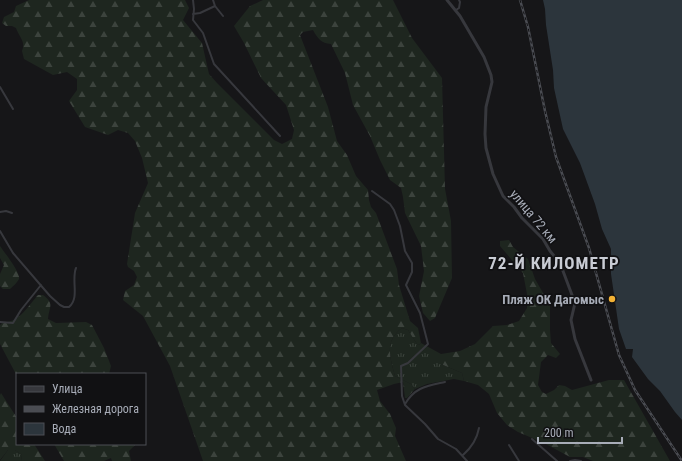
<svg xmlns="http://www.w3.org/2000/svg" width="682" height="461" viewBox="0 0 682 461" font-family="'Roboto Condensed',sans-serif">
  <style>
    .grass { fill: url(#grass-tufts) }
    .forest { fill: url(#forest-firs) }
    .water { fill: #2c353c }
    .lines { fill: none; stroke-linecap: round; stroke-linejoin: round }
    .minor { stroke: #37383d; stroke-width: 2 }
    .tertiary { stroke: #37383d; stroke-width: 3 }
    .rail-casing { stroke: #4a4c52; stroke-width: 2.5 }
    .rail { stroke: #111113; stroke-width: 1; stroke-dasharray: 3; stroke-linecap: butt }
    .poi-dot { fill: #f2b134; stroke: #111113; stroke-width: 1.5 }
    .labels { text-anchor: middle; stroke-width: 3.5; stroke-linejoin: round; paint-order: stroke }
    .street-label { font-size: 13px; fill: #a8adb8; stroke: #111113 }
    .poi-label { font-size: 13px; font-weight: bold; fill: #a8adb8; stroke: #111113; text-anchor: end }
    .district-label { font-size: 17px; font-weight: bold; letter-spacing: 1px; fill: #c9ccd4; stroke: #111113 }
  </style>
  <defs>
    <pattern id="grass-tufts" width="24" height="20" patternUnits="userSpaceOnUse"><rect width="24" height="20" fill="#1e261f"/><path d="M3 7l-1-3M5 7V3M7 7l1-3M15 17l-1-3M17 17v-4M19 17l1-3" fill="none" stroke="#3c433d"/></pattern>
    <pattern id="forest-firs" width="22" height="20" patternUnits="userSpaceOnUse"><rect width="22" height="20" fill="#1e261f"/><path d="M5 1l3.5 6h-7zM16 11l3.5 6h-7z" fill="#3c433d"/></pattern>
  </defs>
  <rect width="100%" height="100%" fill="#161618"/>
  <path class="grass" d="M402,328l6,2 9,14 2,1 2,-2 20,11v10l21,9 2,8 -10,-2 -27,5 -12,5 -4,-5 -16,-8c-5,-18 -11,-35 7,-48z
    M8,450h7l7,5 -1,6h-21z"/>
  <path class="forest" d="M29,0h156l4,8 -6,12 19,23 7,31 8,9 57,57 8,4 10,-5 2,-9 -8,-25 -25,-27 -17,-35 -10,-17 16,-20 13,-6h130l19,38 30,40 3,111 6,32 1,57 -17,40 -5,3 -7,-8 -4,-17 5,-25 -3,-25 -16,-33 -2,-16 -2,-9 -11,-8 -10,-20 -10,-24 -17,-31 -8,-32 -14,-29c-10,-1 -13,-5 -18,-14l-10,2 -3,3 28,72 9,34 10,14 9,21 12,14 1,10 2,7 5,6 21,56 2,16 11,36 8,7 3,15 -2,2 -2,-1 -9,-14 -6,-2c-18,13 -12,30 -7,48l16,8 4,5 -8,9h-2l-2,-16 -9,2 -17,6 3,11 10,13 6,14 -1,8 11,25h-203l-33,-95 -27,-50 -20,-16 2,-9 9,-6 3,-8 -3,-6 -6,-4 -1,-3 8,-51 13,-30 -6,-25 -7,-17 -7,-8 -10,-3 -10,5 -23,-8 -16,-26 8,-11v-11l-10,-7 -14,3 -29,-16 -2,-8c4,-10 -3,-14 -6,-23l-4,-2h-6l-4,-3 2,-6 10,-5 2,-6z
    M509,240l4,7 15,12 7,20 15,26v25l1,13 9,11 -4,4 -8,-3 -7,7 -3,23 4,7 4,2 8,-4 5,-5 6,1 7,4 37,-10h15l46,81h-77l-10,-4h-13l-26,-14 -26,-11 -11,-7 -10,-12 -8,-19 -11,-9 -14,-4 -2,-8 -21,-9v-10l19,-3 15,-7 18,-18 14,-1 12,-4 8,-13v-14l-4,-21 -23,-27v-5z
    M0,246c4,6 21,27 19,33 -2,4 -6,7 -9,10h-7l-3,-3v-12l4,-9 -4,-7z
    M38,295h5c12,9 6,11 5,24l8,4 30,-1 6,3 12,23 7,18 -2,8h-92v2l-17,-32v-19l3,-3c15,2 26,-17 35,-27z
    M1,393l16,25v26h17l11,17h-24l1,-6 -7,-5h-7l-8,10v-65z
    M54,444h82l-7,7 2,10h-19l-1,-3 -7,3h-40z"/>
  <path class="water" d="M543,0h139v420l-7,-8 -15,-21 -12,-12 -16,-22 1,-8h-7l-7,-20 -8,-55v-25l-9,-20 -7,-25 -15,-41 -17,-34 -9,-41 -1,-18 -7,-45 -1,-16z"/>
  <g class="lines">
    <path class="minor" d="M193,0l1,9 -1,11 10,13 11,31 66,72
      M213,0l2,6
      M456,10l3,-2 1,-6 -1,-2
      M193,14l7,-1 15,-7 8,10
      M0,87l13,22
      M372,191l18,13 4,6 6,16 5,25 7,12v9l-6,13 14,28 8,31 -20,19 -7,3 1,30 3,9 20,19 13,15 18,10 11,12
      M0,212l6,-1 6,2
      M0,231l13,22 37,43 10,9 4,2h5c11,-9 2,-27 7,-39
      M0,322l13,1 8,-13 20,-25
      M405,404c10,-17 22,-18 40,-22
      M532,439l25,22
      M509,445l10,16
      M463,455c8,-7 14,-16 16,-27
      M570,461l5,-1 6,1"/>
    <path class="tertiary" d="M447,0l13,16 24,41 7,18 1,7 -6,25 -1,27 1,14 7,26 10,22 11,11 8,11 21,21 7,12 10,12 15,40 -4,17 4,19 16,41"/>
    <defs>
      <path id="rail" d="M520,0l8,27 17,84 11,46 33,91 30,107 16,35 47,71"/>
    </defs>
    <use href="#rail" class="rail-casing"/>
    <use href="#rail" class="rail"/>
  </g>
  <circle class="poi-dot" cx="612" cy="299" r="4"/>
  <g class="labels">
    <g class="street-label">
      <text transform="translate(534 216) rotate(50)" y="5">улица 72 км</text>
    </g>
    <g class="poi-label">
      <text x="604" y="304">Пляж ОК Дагомыс</text>
    </g>
    <g class="district-label">
      <text x="554" y="269">72-Й КИЛОМЕТР</text>
    </g>
  </g>
  <rect x="16" y="373" width="130" height="72" fill="#111113" stroke="#4d4f55"/>
  <rect x="24" y="386" width="20" height="6" fill="#37383d" stroke="#4d4f55"/>
  <text x="52" y="393" font-size="12" fill="#a8adb8">Улица</text>
  <rect x="24" y="406" width="20" height="6" fill="#4a4c52" stroke="#4d4f55"/>
  <text x="52" y="413" font-size="12" fill="#a8adb8">Железная дорога</text>
  <rect x="24" y="423" width="20" height="12" fill="#2c353c" stroke="#4d4f55"/>
  <text x="52" y="433" font-size="12" fill="#a8adb8">Вода</text>
  <path d="M538 437v6h84v-6" fill="none" stroke="#a8adb8" stroke-width="2"/>
  <text x="544" y="437" font-size="12" fill="#a8adb8" stroke="#111113" stroke-width="3" paint-order="stroke">200 m</text>
</svg>
